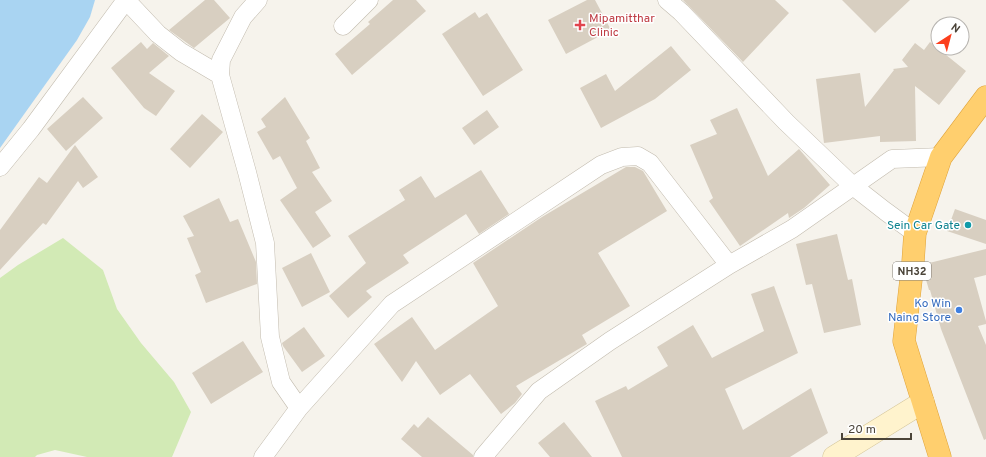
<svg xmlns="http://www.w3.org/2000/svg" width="986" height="457" viewBox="0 0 986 457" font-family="Overpass,sans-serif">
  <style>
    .green { fill: #d2eab5 }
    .water { fill: #a9d4f2 }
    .building { fill: #d8cfc1 }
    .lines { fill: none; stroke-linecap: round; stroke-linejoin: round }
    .street-casing { stroke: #c2bbae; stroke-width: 19 }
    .secondary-casing { stroke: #d6c79b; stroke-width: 23 }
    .highway-casing { stroke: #e0a43c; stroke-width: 23 }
    .street { stroke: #fff; stroke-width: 18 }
    .secondary { stroke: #fff3cd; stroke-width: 22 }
    .highway { stroke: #ffcf6e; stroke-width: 22 }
    .health-dot { fill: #e0444e; stroke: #fff; stroke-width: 1.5 }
    .culture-dot { fill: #0f9aa8; stroke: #fff; stroke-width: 1.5 }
    .shop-dot { fill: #3f7fe0; stroke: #fff; stroke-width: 1.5 }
    .labels { text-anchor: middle; stroke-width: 3; stroke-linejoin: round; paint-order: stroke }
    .shield { fill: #fff; stroke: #817c74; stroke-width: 1 }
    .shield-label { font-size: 11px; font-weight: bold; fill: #4b4439 }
    .health-label { font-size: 12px; fill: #be3a42; stroke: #fff; text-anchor: start }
    .culture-label { font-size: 12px; fill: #0d838f; stroke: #fff; text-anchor: end }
    .shop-label { font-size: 12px; fill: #366cbe; stroke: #fff; text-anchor: end }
  </style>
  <rect width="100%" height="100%" fill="#f6f3ec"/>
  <path class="green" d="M63,238l40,32 14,39 24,34 33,39 17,30 -19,45h-85l-32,-7 -18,5 -2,2h-35v-179l18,-13z"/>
  <path class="water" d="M0,0h95l-5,17 -13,23 -77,108z"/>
  <path class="building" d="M205,0h9l16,18 -36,30 -7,-5 -18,-13z
    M393,0h23l10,11 -32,28 -42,36 -17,-21 35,-30 -2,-2z
    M587,0h8l16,30 -45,24 -18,-34z
    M683,0h92l14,13 -46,49z
    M842,0h68l-35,33z
    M475,12l4,6 8,-5 36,57 -40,26 -41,-62z
    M141,42l6,7 6,-6 16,13 -20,17 26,18 -19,25 -12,-8 -33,-40z
    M930,42l36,29 -27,34 -24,-19 1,55 -36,1v-6l-56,7 -8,-64 44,-6 5,34 29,-37 -1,-1 15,-2 -6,-7 13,-17 9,7z
    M671,46l20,24 -36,29 -54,29 -21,-40 26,-14 9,17z
    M83,97l20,21 -37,33 -19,-22z
    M285,97l25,41 -4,3 14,27 -8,4 20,29 -17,11 16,24 -18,12 -33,-48 17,-12 -17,-32 -7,4 -16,-28 9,-5 -5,-8z
    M737,108l31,68 31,-27 31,36 -26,23 -15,10 -1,-5 -48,33 -31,-45 4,-3 -23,-53 27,-11 -7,-14z
    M487,110l12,17 -25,18 -12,-17z
    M202,114l21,18 -33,36 -20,-19z
    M75,145l23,32 -15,11 -5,-7 -32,44 -3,-2 -43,47v-40l39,-53 8,6z
    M626,167h9l8,4 24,40 -69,42 32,53 -48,29 5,9 -71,42 6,8 -7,9 -14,11 -31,-40 -30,21 -24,-34 -14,21 -28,-38 38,-27 23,33 63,-44 -25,-43 69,-46z
    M481,170l28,44 -30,20 -13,-20 -63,41 6,8 -43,28 6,6 -24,21 -19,-22 37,-33 -18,-27 57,-36 -6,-10 22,-14 14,22z
    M219,198l11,24 8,-3 18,43 1,22 -51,19 -11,-28 6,-3 -14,-34 7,-2 -11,-20z
    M955,209l31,11v24l-39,-13z
    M837,234l11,46 4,-1 9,46 -37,8 -12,-49 -6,1 -10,-41z
    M986,249v26l-12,3 12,43v3l-8,2 8,19v94l-2,1 -43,-111 -11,-39h-1l-5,-17 1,-9z
    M311,253l19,39 -28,15 -20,-39z
    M774,286l24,67 -73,36 18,41 68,-42 17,45 -38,24h-168l-27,-56 31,-15 2,4 40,-24 -11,-19 36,-22 19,33 52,-27 -13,-37z
    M304,327l21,29 -23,16 -19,-26 -1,-3z
    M243,341l20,31 -52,32 -19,-31z
    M428,417l45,38v2h-51l-21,-18 13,-15 4,4z
    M564,422l28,35h-42l-12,-14z"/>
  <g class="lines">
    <defs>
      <path id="street" d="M126,0l32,34 23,18 39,23
        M258,0l-15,17 -22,43 -1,15 27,97 18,71 5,94 11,45 18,26
        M667,0l14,12 105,110 67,64 32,25 30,22
        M343,26l26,-26
        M0,167l31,-38 95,-129
        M263,457l36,-49 93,-104 209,-139 21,-8 16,-1 12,7 79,102
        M483,457l56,-66 71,-50 119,-76 63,-36 100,-70 49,-2"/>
      <path id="secondary" d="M834,457l89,-55"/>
      <path id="highway" d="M940,457l-36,-116 9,-79 2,-29 26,-76 45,-60"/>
    </defs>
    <use href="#street" class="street-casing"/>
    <use href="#secondary" class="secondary-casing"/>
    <use href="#highway" class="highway-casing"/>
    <use href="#street" class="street"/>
    <use href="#secondary" class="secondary"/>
    <use href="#highway" class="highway"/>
  </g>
  <path class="health-dot" d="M578 19h4v4h4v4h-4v4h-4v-4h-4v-4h4z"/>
  <circle class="culture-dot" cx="968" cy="225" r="4"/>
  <circle class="shop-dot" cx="959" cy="310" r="4"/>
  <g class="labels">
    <rect class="shield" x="893" y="262" width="38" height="18" rx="3"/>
    <g class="shield-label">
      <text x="912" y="275">NH32</text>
    </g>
    <g class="health-label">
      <text x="589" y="22">Mipamitthar<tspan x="589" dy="14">Clinic</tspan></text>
    </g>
    <g class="culture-label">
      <text x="960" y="229">Sein Car Gate</text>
    </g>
    <g class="shop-label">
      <text x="951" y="307">Ko Win<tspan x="951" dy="14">Naing Store</tspan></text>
    </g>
  </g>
  <g transform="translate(950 36) rotate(36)"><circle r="19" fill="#ffffff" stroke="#b7b4b0"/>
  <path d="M0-3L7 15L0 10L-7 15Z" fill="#fc3f1d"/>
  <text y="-6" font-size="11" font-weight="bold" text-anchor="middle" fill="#4b4439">N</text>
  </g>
  <path d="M842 433v6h69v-6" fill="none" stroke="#4b4439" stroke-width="2"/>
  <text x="848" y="433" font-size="12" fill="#4b4439" stroke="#ffffff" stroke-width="3" paint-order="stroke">20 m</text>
</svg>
